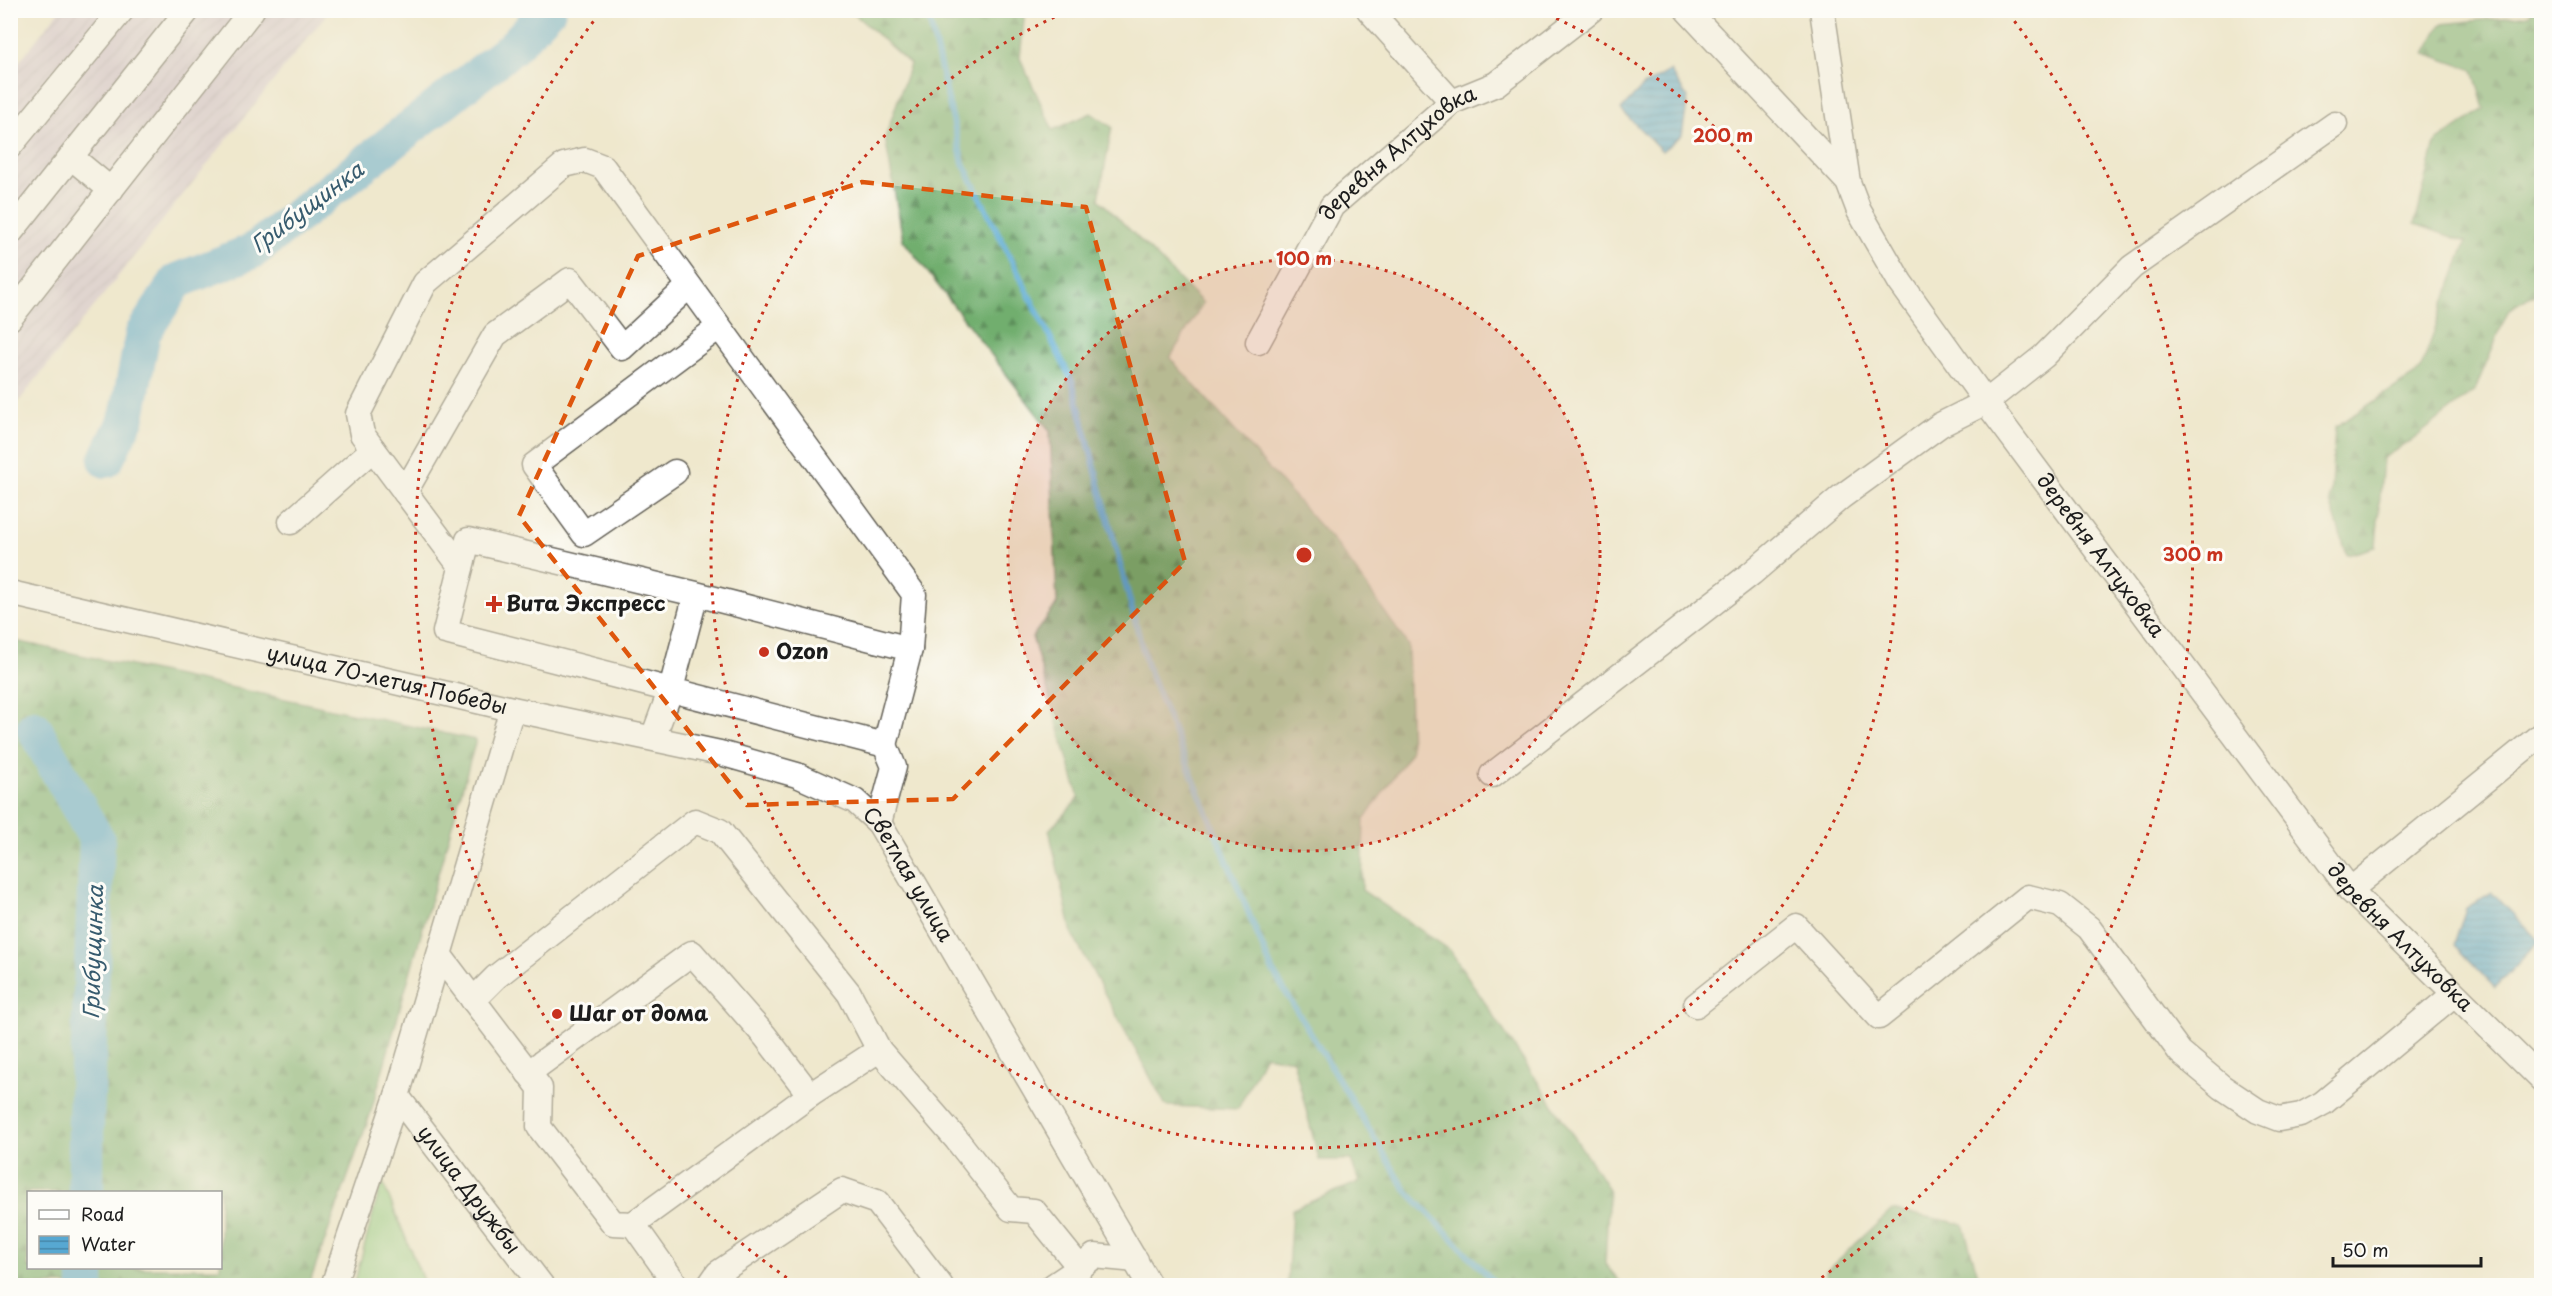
<svg xmlns="http://www.w3.org/2000/svg" width="2552" height="1296" viewBox="0 0 2552 1296" font-family="'Playpen Sans',sans-serif">
  <style>
    .industrial { fill: url(#industrial-furrows) }
    .green { fill: #8cca80; stroke: #54734e; stroke-width: 1.5 }
    .forest { fill: url(#forest-firs); stroke: #466545; stroke-width: 1.5; fill-rule: evenodd }
    .water { fill: url(#water-rules); stroke: #3a6277; stroke-width: 1.5 }
    .lines { fill: none; stroke-linecap: round; stroke-linejoin: round }
    .stream { stroke: #57a8d2; stroke-width: 6 }
    .river { stroke: #57a8d2; stroke-width: 36 }
    .minor-casing { stroke: #66635a; stroke-width: 27 }
    .minor { stroke: #fff; stroke-width: 24 }
    .marked { fill: none; stroke: #de560d; stroke-width: 4.5; stroke-dasharray: 12 8; stroke-linejoin: round }
    .ring { fill: none; stroke: #c8321e; stroke-width: 3; stroke-dasharray: 3 6 }
    .poi-dot { fill: #c8321e; stroke: #fdfcf7; stroke-width: 2 }
    .labels { text-anchor: middle; stroke-width: 6; stroke-linejoin: round; paint-order: stroke }
    .street-label { font-size: 21px; fill: #1c1c1c; stroke: #fdfcf7 }
    .poi-label { font-size: 21px; font-weight: bold; fill: #1c1c1c; stroke: #fdfcf7; text-anchor: start }
    .water-label { font-size: 22px; font-style: italic; fill: #375b6e; stroke: #fdfcf7 }
    .centre { fill: #c8321e; stroke: #fdfcf7; stroke-width: 3 }
    .ring-label { font-size: 18px; text-anchor: middle; font-weight: bold; fill: #c8321e; stroke: #fdfcf7; stroke-width: 6; stroke-linejoin: round; paint-order: stroke }
  </style>
  <defs>
    <pattern id="industrial-furrows" width="10" height="10" patternUnits="userSpaceOnUse" patternTransform="scale(1.5)"><rect width="10" height="10" fill="#cebed0"/><path d="M-1 1l2-2M0 10L10 0M9 11l2-2" fill="none" stroke="#b0a3b2"/></pattern>
    <pattern id="forest-firs" width="22" height="20" patternUnits="userSpaceOnUse" patternTransform="scale(1.5)"><rect width="22" height="20" fill="#71ae6e"/><path d="M5 1l3.5 6h-7zM16 11l3.5 6h-7z" fill="#5c8d5a"/></pattern>
    <pattern id="water-rules" width="6" height="5" patternUnits="userSpaceOnUse" patternTransform="scale(1.5)"><rect width="6" height="5" fill="#57a8d2"/><path d="M0 2.5h6" fill="none" stroke="#4788aa"/></pattern>
  </defs>
  <rect width="100%" height="100%" fill="#fdfcf7"/>
  <filter id="ink" filterUnits="userSpaceOnUse"><feTurbulence type="fractalNoise" baseFrequency=".0167" numOctaves="2"/><feDisplacementMap in="SourceGraphic" scale="12" xChannelSelector="R" yChannelSelector="G"/><feConvolveMatrix kernelMatrix="1 2 1 2 8 2 1 2 1" color-interpolation-filters="sRGB"/></filter>
  <filter id="wash" filterUnits="userSpaceOnUse"><feTurbulence type="fractalNoise" baseFrequency=".008" numOctaves="4" result="noise"/><feDisplacementMap in="SourceGraphic" scale="24" xChannelSelector="R" yChannelSelector="G"/><feGaussianBlur stdDeviation="1.35" result="paint"/><feColorMatrix in="noise" values="0 0 0 0 0 0 0 0 0 0 0 0 0 0 0 0 0 1.4 0 .05"/><feComposite in="paint" operator="in"/></filter>
  <g filter="url(#wash)">
    <rect width="100%" height="100%" fill="#efe8cd"/>
    <path class="industrial" d="M59,11h270l-318,400v-339z"/>
    <path class="green" d="M382,1180l43,105h-71z"/>
    <path class="forest" d="M839,11h186l-5,47 33,72 38,-17 21,14 -13,72 104,104 -33,55 169,189 69,98 3,107 -47,68 -2,70 88,60 159,239 -4,75 18,21h-336l5,-76 67,-27 -8,-22h-32l-26,-100 -28,-5 -27,54 -72,-3 -94,-172 -23,-104 30,-32 -47,-161 25,-33 -7,-173 -147,-191 -18,-102 25,-74 -58,-52z
      M2531,11h11l-1,279 -32,19 -34,81 -61,49 -31,19 -7,89 -29,8 -17,-53 5,-75 85,-56 46,-129 -51,-18 20,-81 49,-34 -11,-39 -48,-17 16,-29 89,-9z
      M11,640l465,100 -106,375 -61,170h-298zM28,1192h192v76h-192z
      M1892,1210l71,14 15,51 -4,10h-147l-1,-14z"/>
    <path class="water" d="M1670,71l18,27 -6,37 -20,16 -41,-41 22,-24z
      M2492,892l47,49 -44,47 -41,-43 12,-37z"/>
    <g class="lines">
      <path class="stream" d="M927,10l36,153 109,218 75,285 125,304 134,220 92,96"/>
      <path class="river" d="M106,460l21,-43 16,-84 34,-52 76,-30 259,-203 36,-38
        M34,728l63,112 -11,280v72
        M86,1286v-18"/>
    </g>
  </g>
  <g filter="url(#ink)">
    <g class="lines">
      <defs>
        <g id="minor">
          <path d="M1369,10l83,92"/>
          <path id="s1" d="M1687,10l161,172 11,29 41,71 86,120 364,488 192,190"/>
          <path d="M1822,10l26,172"/>
          <path d="M10,146l112,-136"/>
          <path d="M71,157l40,33"/>
          <path d="M10,233l178,-223"/>
          <path d="M10,318l242,-308"/>
          <path id="s2" d="M1258,342l74,-136 120,-104 44,-18 95,-74"/>
          <path d="M675,472l-91,62 -50,-69 185,-138"/>
          <path d="M405,492l90,-157 75,-55 52,68 67,-62"/>
          <path d="M291,522l82,-73"/>
          <path d="M461,567l-99,-133 -4,-20 67,-131 139,-118 21,-5 18,7 311,427 -4,55"/>
          <path id="s3" d="M10,593l502,116 208,44 77,22 58,26 24,22 271,463"/>
          <path d="M653,738l18,-49 25,-95 -228,-54 -23,92 440,113 25,-96 -214,-55"/>
          <path d="M1492,775l260,-202 89,-76 99,-72 46,-23 58,-46 88,-89 203,-143"/>
          <path d="M879,823l15,-56 -9,-22"/>
          <path d="M2350,890l192,-156"/>
          <path d="M440,956l100,132 -1,39 74,96 20,1 177,-129 69,-45 78,90 54,69 23,2 46,57 14,-12 42,4"/>
          <path d="M473,1000l23,-23 199,-156 25,10 129,162 30,57"/>
          <path d="M1696,1005l100,-79 83,91 149,-120 32,8 29,23 91,124 42,35 36,24 21,8 22,-4 22,-12 130,-108"/>
          <path d="M528,1073l164,-120 73,83 45,59"/>
          <path id="s4" d="M397,1096l145,190"/>
          <path d="M633,1224l44,62"/>
          <path d="M333,1286l64,-190 115,-387"/>
          <path d="M709,1286l9,-13 124,-83 35,12 64,84"/>
          <path d="M1053,1286l27,-18"/>
        </g>
      </defs>
      <use href="#minor" class="minor-casing"/>
      <use href="#minor" class="minor"/>
    </g>
  </g>
  <path d="M0 0H2552V1296H0ZM862,182l224,25 99,355 -232,237 -206,6 -228,-289 119,-260z" fill="#efe8cd" fill-opacity=".55" fill-rule="evenodd"/>
  <path class="marked" d="M862,182l224,25 99,355 -232,237 -206,6 -228,-289 119,-260z"/>
  <circle cx="1304" cy="555" r="296" fill="#c8321e" fill-opacity=".12"/>
  <g class="ring">
    <circle cx="1304" cy="555" r="296"/>
    <path d="M1540 11A593 593 0 1 1 1068 11"/>
    <path d="M794 1283A889 889 0 0 1 599 14M2009 14A889 889 0 0 1 1814 1283"/>
  </g>
  <g class="poi-dot">
    <path d="M491 595h6v6h6v6h-6v6h-6v-6h-6v-6h6z"/>
    <circle cx="764" cy="652" r="6"/>
    <circle cx="557" cy="1014" r="6"/>
  </g>
  <g class="labels">
    <g class="street-label">
      <text dy="7" stroke="none"><textPath href="#s2" startOffset="240">деревня Алтуховка</textPath></text>
      <text dy="7" stroke="none"><textPath href="#s1" startOffset="688">деревня Алтуховка</textPath></text>
      <text dy="7" stroke="none"><textPath href="#s3" startOffset="387">улица 70-летия Победы</textPath></text>
      <text dy="7" stroke="none"><textPath href="#s3" startOffset="963">Светлая улица</textPath></text>
      <text dy="7" stroke="none"><textPath href="#s1" startOffset="1174">деревня Алтуховка</textPath></text>
      <text dy="7" stroke="none"><textPath href="#s4" startOffset="118">улица Дружбы</textPath></text>
    </g>
    <g class="poi-label">
      <text x="506" y="611">Вита Экспресс</text>
      <text x="776" y="659">Ozon</text>
      <text x="569" y="1021">Шаг от дома</text>
    </g>
    <g class="water-label">
      <text transform="translate(307 207) rotate(-37)" y="8">Грибущинка</text>
      <text transform="translate(93 952) rotate(-88)" y="8">Грибущинка</text>
    </g>
  </g>
  <circle cx="1304" cy="555" r="9" class="centre"/>
  <g class="ring-label">
    <text x="1723" y="142">200 m</text>
    <text x="1304" y="265">100 m</text>
    <text x="2193" y="561">300 m</text>
  </g>
  <rect width="2552" height="1296" fill="none" stroke="#fdfcf7" stroke-width="36"/>
  <rect x="27" y="1191" width="195" height="78" fill="#fdfcf7" stroke="#a3a29f" stroke-width="1.5"/>
  <rect x="39" y="1210" width="30" height="9" fill="#ffffff" stroke="#a3a29f" stroke-width="1.5"/>
  <text x="81" y="1221" font-size="18" fill="#1c1c1c">Road</text>
  <rect x="39" y="1236" width="30" height="18" fill="url(#water-rules)" stroke="#a3a29f" stroke-width="1.5"/>
  <text x="81" y="1251" font-size="18" fill="#1c1c1c">Water</text>
  <path d="M2333 1257v9h148v-9" fill="none" stroke="#1c1c1c" stroke-width="3"/>
  <text x="2342" y="1257" font-size="18" fill="#1c1c1c" stroke="#fdfcf7" stroke-width="4.5" paint-order="stroke">50 m</text>
</svg>
